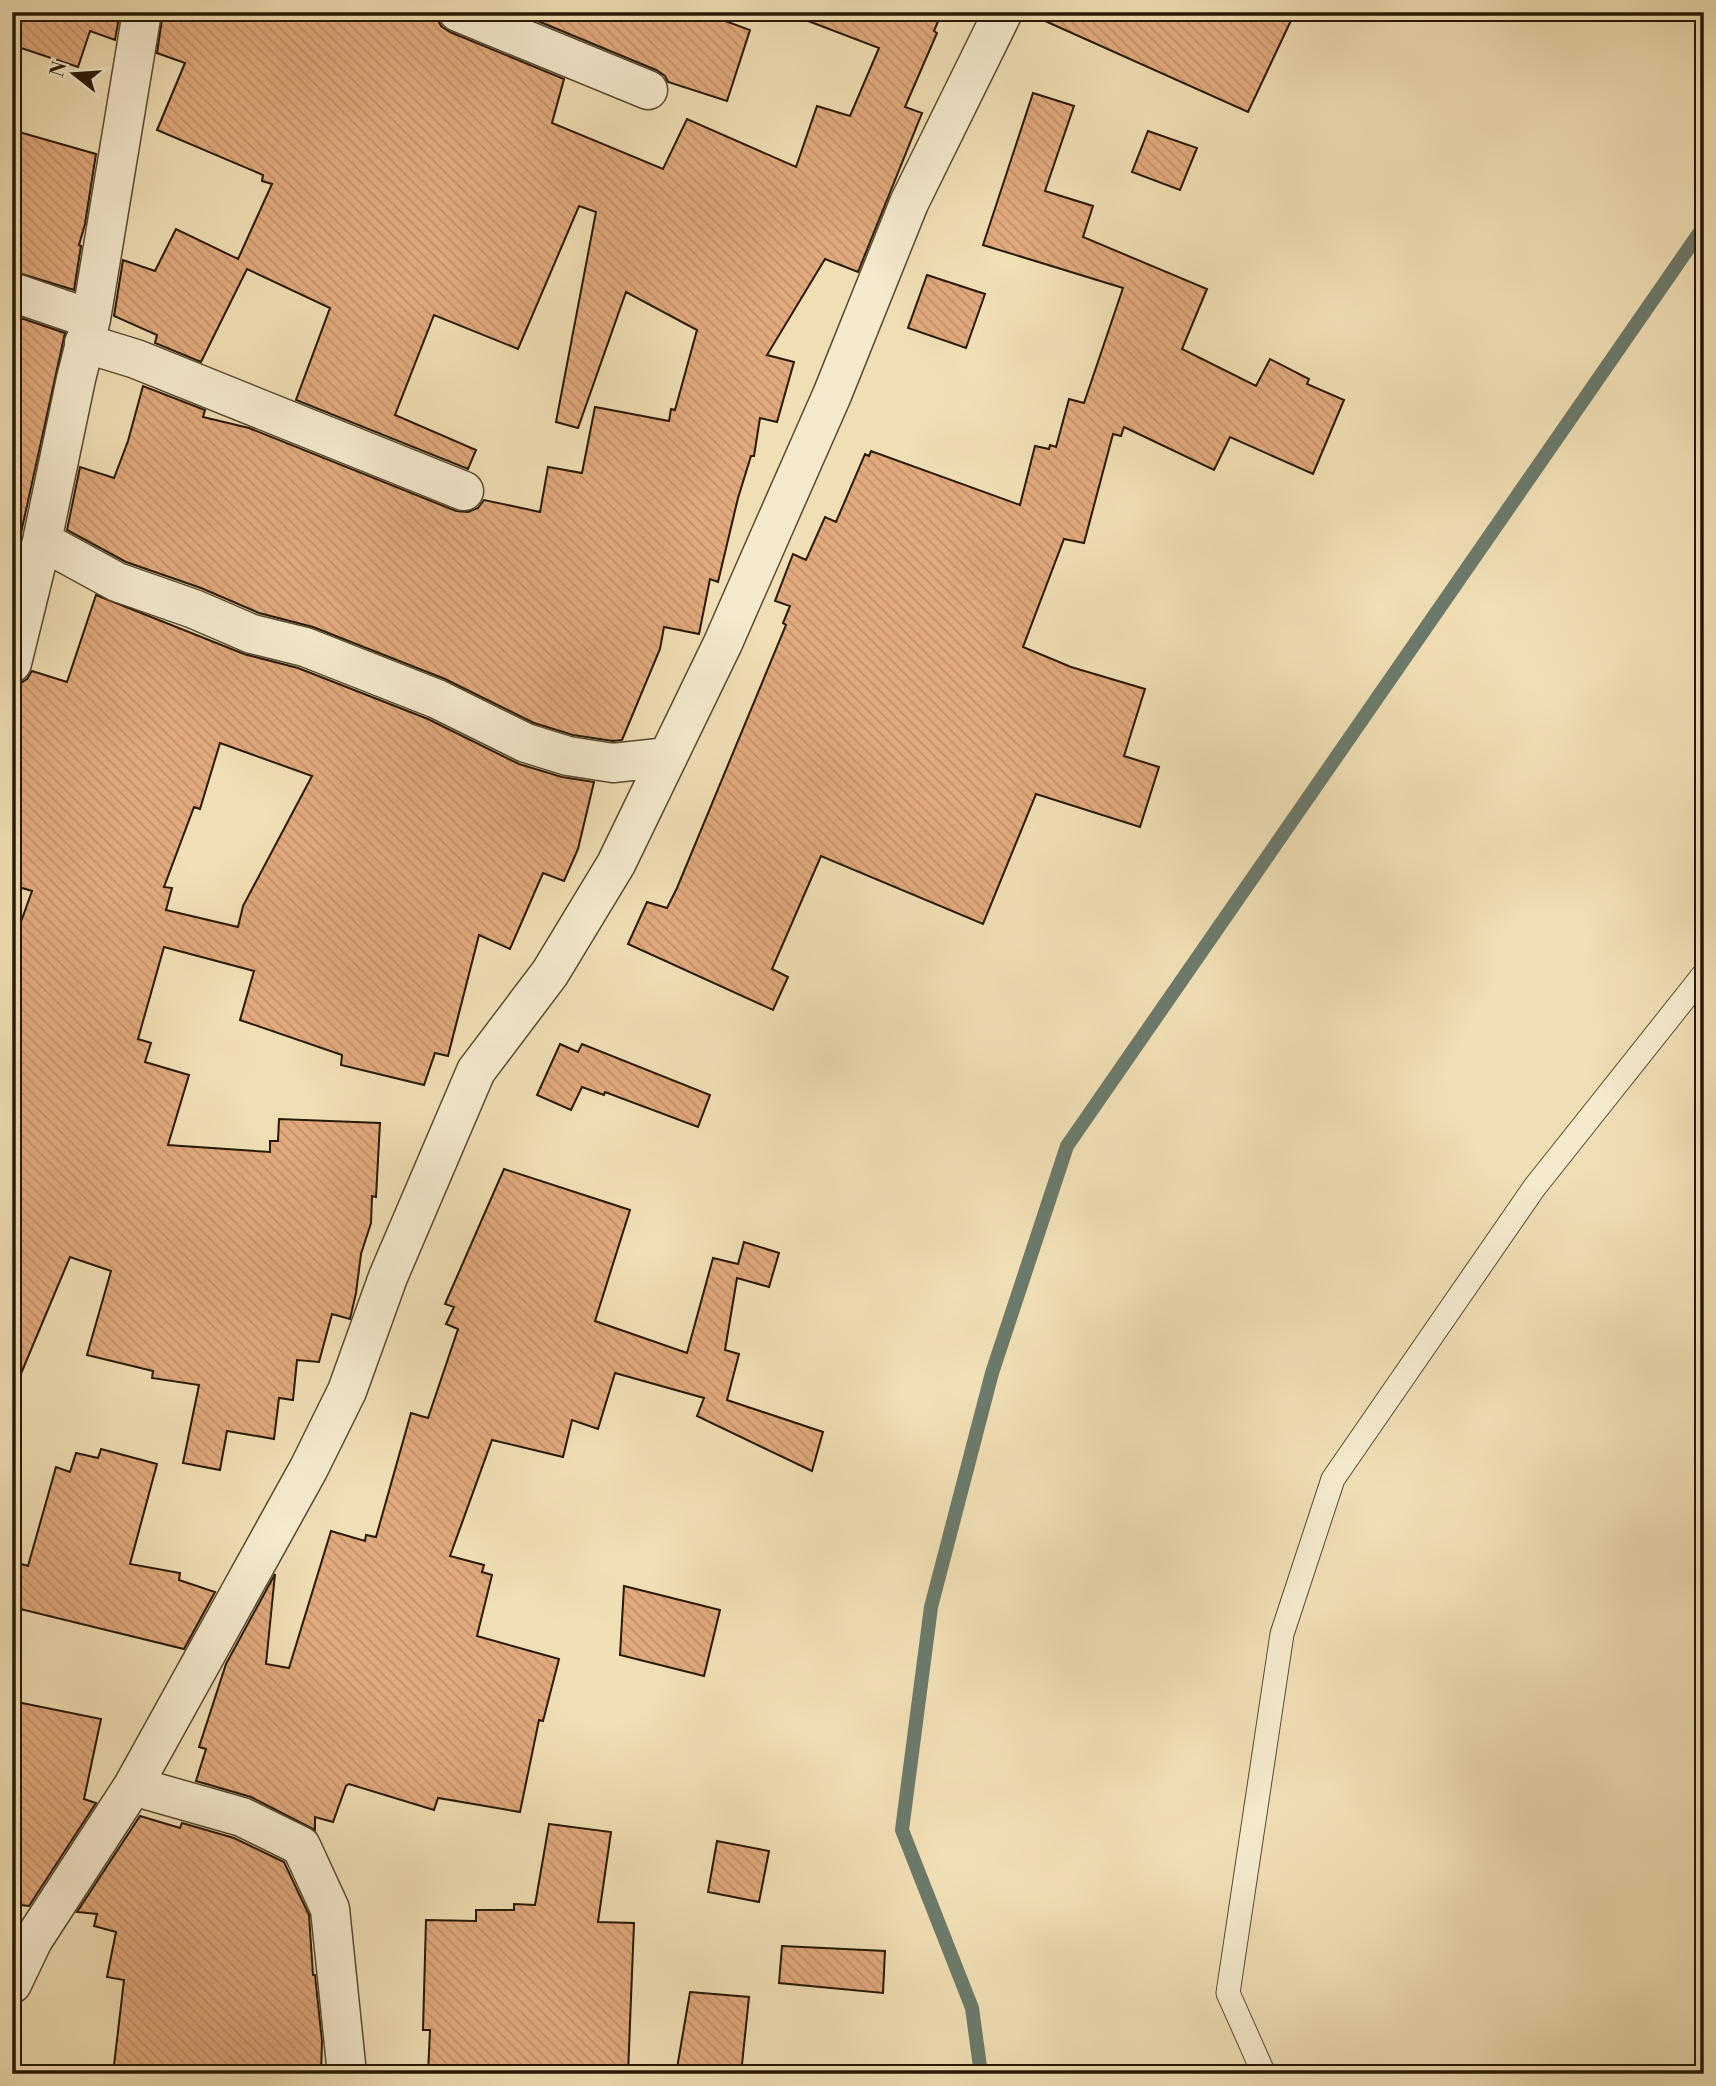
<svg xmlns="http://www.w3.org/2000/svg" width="1716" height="2086" viewBox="0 0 1716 2086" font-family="'Libre Bodoni',serif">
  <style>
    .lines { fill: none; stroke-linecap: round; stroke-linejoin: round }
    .stream { stroke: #6c7a6b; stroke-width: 14 }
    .building { fill: url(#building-back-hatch); stroke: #271804; stroke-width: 2; fill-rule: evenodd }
    .service-casing { stroke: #594a30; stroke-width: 25 }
    .minor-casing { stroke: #594a30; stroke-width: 41 }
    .service { stroke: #f5eace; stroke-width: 23 }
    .minor { stroke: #f5eace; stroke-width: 38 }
  </style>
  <defs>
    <pattern id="building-back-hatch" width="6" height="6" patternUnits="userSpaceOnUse" patternTransform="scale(1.75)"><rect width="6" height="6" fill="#e1a97d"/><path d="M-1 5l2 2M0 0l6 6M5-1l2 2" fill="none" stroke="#c1916a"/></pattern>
  </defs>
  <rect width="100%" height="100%" fill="#f0deb4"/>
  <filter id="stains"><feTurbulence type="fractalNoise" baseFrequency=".00286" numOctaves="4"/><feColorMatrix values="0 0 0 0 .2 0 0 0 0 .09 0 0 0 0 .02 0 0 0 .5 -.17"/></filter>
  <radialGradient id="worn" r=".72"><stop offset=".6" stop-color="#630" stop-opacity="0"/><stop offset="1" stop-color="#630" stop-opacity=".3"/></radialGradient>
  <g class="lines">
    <path class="stream" d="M981,2074l-9,-66 -70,-178 29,-223 61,-234 75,-227 637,-920"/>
  </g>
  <path class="building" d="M12,12h108l-5,28 -25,-9 -12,36 -66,-22z
    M163,12h248l27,8 3,6 9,6 114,47 -12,44 111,46 24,-50 109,48 21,-61 33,10 29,-68 -84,-32v-4h147l-8,19 3,2 -32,74 17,6 -64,159 -33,-13 -58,96 27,7 -17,60 -17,-4 -6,38h-3l-13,42 -20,84 -8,-3 -11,55 -35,-7 -4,22 -38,91 -9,1 -40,-6 -39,-12 -89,-44 -132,-52 -54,-14 -58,-25 -75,-26 -59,-32 13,-63 34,11 14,-37 15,-55 62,24 -2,7 46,11 207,83 12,1 10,-4 6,-8 56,12 8,-45 34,6 13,-66 74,14 2,-12 4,1 22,-80 -71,-38 -48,136 -22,-6 40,-210 -17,-6 -61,143 -84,-34 -39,100 81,35 -8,19 -172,-69 34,-92 -83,-39 -46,93 -46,-19 2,-8 -43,-19 9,-56 32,11 21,-42 62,30 34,-75 -10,-3 1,-6 -106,-45 28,-67 -28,-10z
    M516,12h185l49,18 -23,71 -59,-19 -3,-6 -9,-6z
    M1025,12h270l-47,100z
    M1033,93l41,13 -29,85 48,15 -10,31 124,52 -25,60 74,37 14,-27 39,20 -2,5 37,16 -31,74 -83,-37 -16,33 -90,-43 -3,9 -8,-2 -29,109 -20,-4 -41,108 48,20 74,22 -21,67 35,11 -19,60 -104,-33 -53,130 -162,-68 -49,113 16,8 -15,33 -145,-66 19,-42 20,6 10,-20 109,-263 -3,-2 7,-17 -15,-5 18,-47 13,6 19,-43 11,5 29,-68 4,2 2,-5 149,54 15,-59 14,3 1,-4 6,2 13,-48 15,4 39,-115 -140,-43z
    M12,130l84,24 -11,70 -6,21 2,1 -7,44 -62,-19z
    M1148,131l49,17 -17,42 -48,-18z
    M927,275l58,19 -19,54 -58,-20z
    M12,315l53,18 -44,200 -9,-2z
    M96,595l148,59 54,14 130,51 91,45 43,13 32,5 -16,67 -14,32 -21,-8 -33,76 -31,-14 -31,121 -13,-3 -11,32 -83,-20 1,-10 -102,-35 14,-49 -90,-24 -26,92 13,4 -6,19 44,13 -21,70 102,7v-11h8l1,-22 101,4 -4,74 -4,-1 -1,27 -10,31 -5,39 -6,26 -18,-5 -13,48 -22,-2 -4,40 -14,-2 -5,41 -47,-8 -7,39 -37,-7 16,-78 -47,-7 1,-7 -66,-16 24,-84 -41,-14 -58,138v-448l20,-56 -20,-6v-201h7l8,-5 5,-8 35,11zM220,743l92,33 -69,130 -5,21 -72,-17 6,-22 -8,-1 30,-80 6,2z
    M560,1044l18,8 4,-8 128,51 -12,32 -93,-35 -1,3 -22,-8 -11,23 -34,-15z
    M504,1169l126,41 -35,111 92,32 26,-95 25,6 6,-22 35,11 -10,34 -32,-9 -12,72 14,4 -12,46 96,32 -11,39 -115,-55 7,-18 -89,-25 -17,56 -26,-9 -9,37 -71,-17 -42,116 34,9 -2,7 10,3 -15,61 82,23 -16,62 -4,-1 -19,92 -82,-14 -4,12 -85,-26 -3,2 -13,36 -18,-5v13l-64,-33 -55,-16 10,-32 -7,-2 27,-83 49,-90 -9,90 23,4 42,-137 34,10 1,-6 10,2 35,-124 17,5 30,-89 -12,-5 8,-17 -9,-3z
    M101,1449l56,15 -27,100 50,9 -1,7 36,12 -31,57 -172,-42v-46l16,5 28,-99 14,5 6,-19 22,5z
    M624,1586l96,24 -16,66 -84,-21z
    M12,1701l89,18 -17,80 12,4 -67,103 -17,-2z
    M140,1816l40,12 2,-5 52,15 50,24 25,53 4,60h2l7,66 -1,33h-208l11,-94 -17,-3 9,-45 -22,-6 3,-12 -20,-2z
    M549,1824l62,8 -13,90 36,1 -6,151 -131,-3v3h-69l2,-44h-7l3,-110 50,1v-11h38v-6l21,1z
    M717,1841l52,10 -10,51 -51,-10z
    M782,1946l103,5 -2,42 -104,-10z
    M690,1992l59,5 -8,77h-65z"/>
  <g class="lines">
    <defs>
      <path id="service" d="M1264,2074l-36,-81 54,-359 51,-155 201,-291 170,-214"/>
      <path id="minor" d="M458,12l190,78
        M12,292l79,27
        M84,343l52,16 328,132
        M42,541l75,41 77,27 58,25 53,13 132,52 89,44 42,13 45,7 55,-6
        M12,663l30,-122 34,-162 15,-60 51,-307
        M133,1786l109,31 59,29 29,63 17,165
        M12,1984l21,-44 100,-154 176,-318 38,-77 41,-114 88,-206 74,-98 66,-109 107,-221 50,-114 59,-134 77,-192 94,-191"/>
    </defs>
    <use href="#service" class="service-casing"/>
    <use href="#minor" class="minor-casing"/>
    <use href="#service" class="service"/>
    <use href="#minor" class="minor"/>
  </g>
  <rect width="1716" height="2086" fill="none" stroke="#f0deb4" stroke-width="42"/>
  <rect x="14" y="14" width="1688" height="2058" fill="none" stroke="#271804" stroke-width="3.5"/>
  <rect x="21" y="21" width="1674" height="2044" fill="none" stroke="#271804" stroke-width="2"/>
  <g transform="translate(74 74) rotate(287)" stroke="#f5eace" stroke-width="5" paint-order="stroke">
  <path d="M0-5L12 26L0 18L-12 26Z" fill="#271804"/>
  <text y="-10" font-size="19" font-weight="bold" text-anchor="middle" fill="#271804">N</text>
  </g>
  <rect width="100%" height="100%" filter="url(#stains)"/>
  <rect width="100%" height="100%" fill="url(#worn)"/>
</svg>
